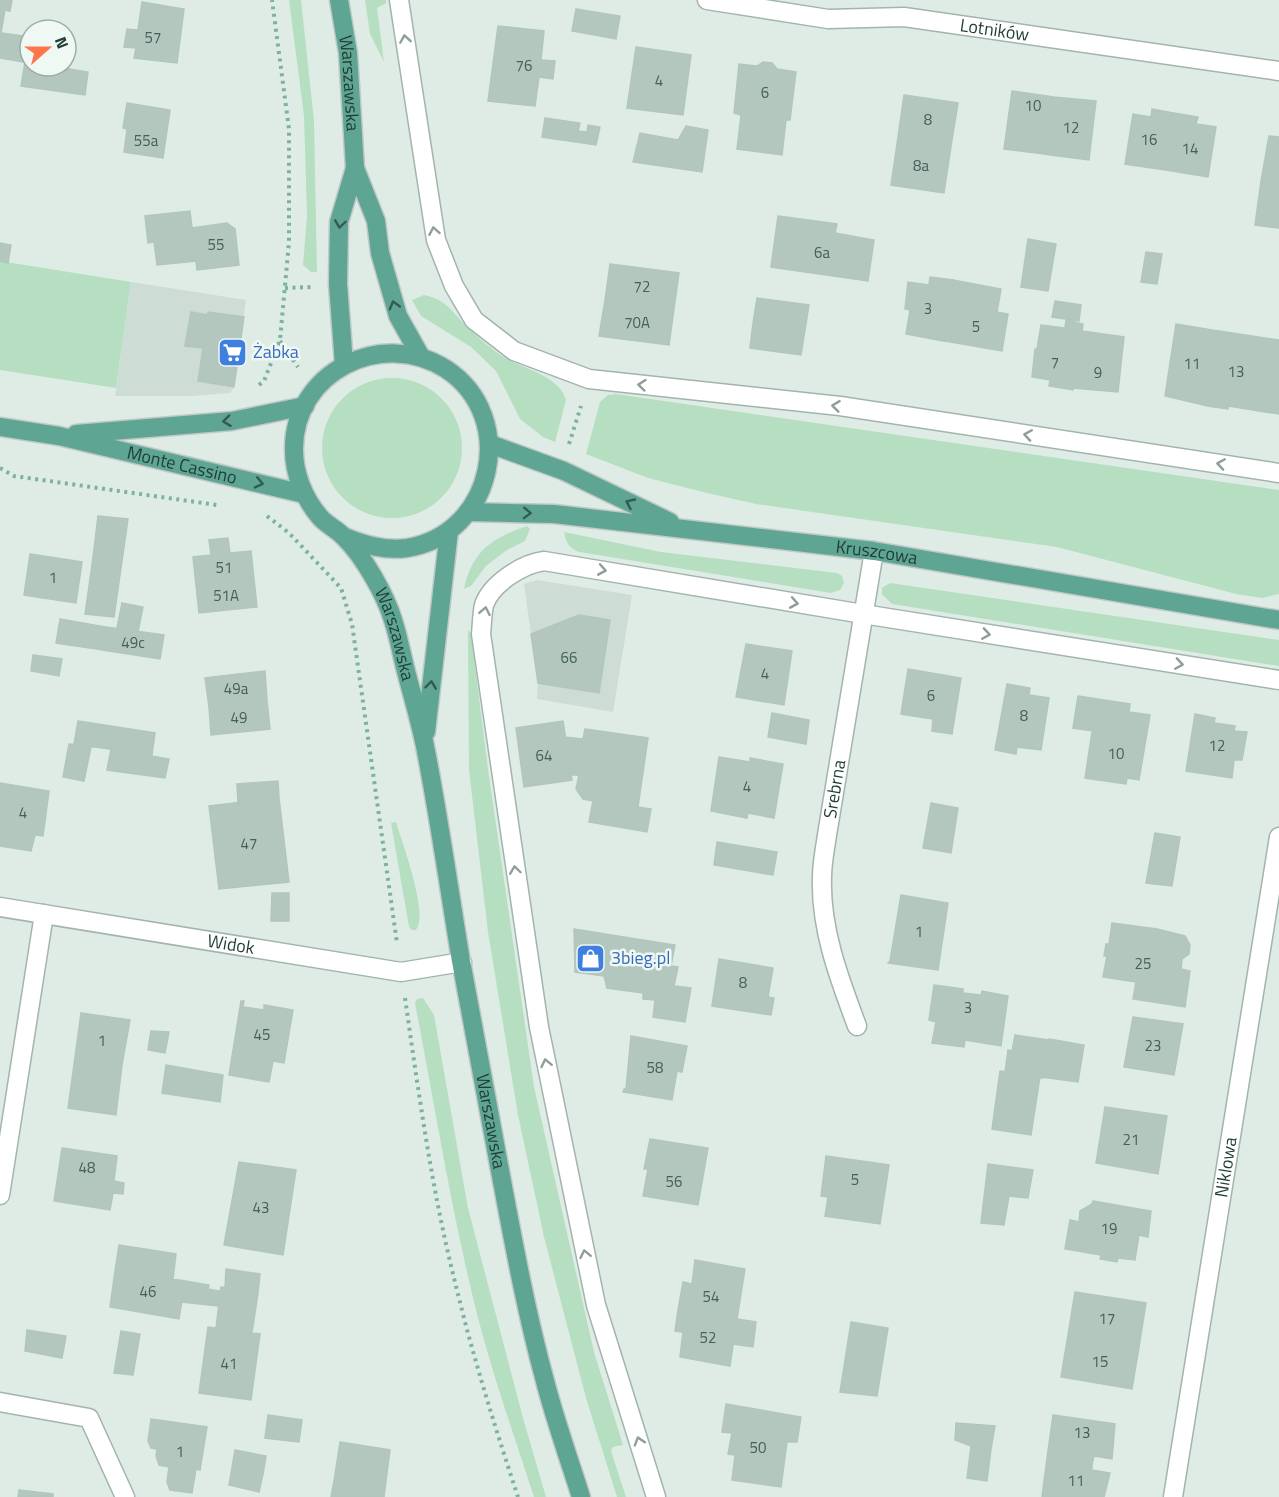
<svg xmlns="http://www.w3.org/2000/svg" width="1279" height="1497" viewBox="0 0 1279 1497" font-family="'Titillium Web',sans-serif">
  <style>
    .built { fill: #cddcd5 }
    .green { fill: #b6dfc1 }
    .building { fill: #b4c7bf; stroke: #b1c6bd; stroke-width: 1.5 }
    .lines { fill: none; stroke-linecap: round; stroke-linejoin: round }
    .minor-casing { stroke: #a2b4ad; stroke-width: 21 }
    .major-casing { stroke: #c0c9c6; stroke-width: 21 }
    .path { stroke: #7db2a1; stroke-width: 4; stroke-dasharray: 3 4.5; stroke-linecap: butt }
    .minor { stroke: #fff; stroke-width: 18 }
    .major { stroke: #5fa593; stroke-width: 18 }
    .oneway { stroke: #8f9e9a }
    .oneway2 { stroke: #325c51 }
    .labels { text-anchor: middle; stroke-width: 5; stroke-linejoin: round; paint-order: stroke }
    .number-label { font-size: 15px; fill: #446058 }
    .street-label { font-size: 18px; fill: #1f3d35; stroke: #f0f8f4 }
    .shop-label { font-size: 18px; fill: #366cbe; stroke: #f0f8f4; text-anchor: start }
  </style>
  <rect width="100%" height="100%" fill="#dfece6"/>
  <path class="built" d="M131,282l115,18 -12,87 -4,6 -38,3h-77z
    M537,580l95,15 -19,117 -76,-13 1,-16 -14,-99z"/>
  <path class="green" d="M289,0h12l13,121 3,151h-6l-8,-7 4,-49 -3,-100z
    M365,0h21v3l-9,5 7,54 -14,-28z
    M0,261l131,21 -15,106 -116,-18z
    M424,295c22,5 25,13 40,29 10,10 23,21 35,30 21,15 60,20 67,46l-11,42 -12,-5 -23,-18 -24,-48 -25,-24 -50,-31 -9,-16z
    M322 448a70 70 0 1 1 140 0a70 70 0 1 1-140 0Z
    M616,394l663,96v104l-17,4 -26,-4 -179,-47 -301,-43 -49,-11 -59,-15 -62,-24 14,-52 8,-7z
    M527,526l3,3 -5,12 -18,9 -21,16 -15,20 -7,3c8,-38 28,-51 63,-63z
    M564,532l97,20 176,21 5,3 2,7 -4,7 -9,3 -252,-41c-10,-4 -13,-9 -15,-20z
    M890,583l389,57v26l-387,-62 -10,-10v-6z
    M468,630l3,4 17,135 46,318 60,265 29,93 -10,2 -2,4 15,46h-9l-31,-99 -42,-161 -26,-122 -30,-183 -19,-162z
    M396,822c6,21 33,91 20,108h-4l-3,-3 -18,-104z
    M423,998l11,17 34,193 55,210 23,79h-12c-21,-65 -44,-129 -60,-195 -24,-99 -40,-200 -59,-299l2,-4z"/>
  <path class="building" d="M0,0h12l-2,11 -10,-2z
    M142,2l42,7 -7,54 -43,-5 2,-10 -12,-1 3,-18 11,1z
    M0,9l5,1 -4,23 29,4v26l-30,-5z
    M576,9l44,7 -4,23 -44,-8z
    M498,26l46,5 -3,29 14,1 -2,18 -14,-2 -4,29 -47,-5z
    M66,43h4l-4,25 -14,-2h14z
    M636,47l55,8 -8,60 -56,-7z
    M25,62l5,1v3h22l36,6 -3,23 -64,-9z
    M763,62l9,1 5,6 19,3 -6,48h-4l-4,35 -45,-6 4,-34 -7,-2 5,-49 18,2z
    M1012,91l41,6 -9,57 -40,-5z
    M904,95l54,8 -7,43 -53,-9z
    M1053,97l43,4 -7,59 -45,-6z
    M127,103l43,7 -7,48 -39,-6 3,-23 -4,-1z
    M1152,109l22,4 -9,57 -40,-6 8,-50 18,3z
    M1174,113l24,4 -2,7 20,3 -8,50 -43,-7z
    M545,118l35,5 -2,8 9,1 1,-7 12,2 -4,18 -54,-8z
    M686,126l22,4 -6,42 -69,-10 7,-29 38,7z
    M1269,136l10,1v46l-18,-2z
    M898,137l53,9 -7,47 -53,-8z
    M1261,181l18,2v45l-24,-3z
    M190,211l6,50 -39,4 -3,-23 -6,1 -3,-27z
    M778,216l59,8 -2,9 39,7 -6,41 -97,-14z
    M227,223l8,6 4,36 -42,5 -5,-42z
    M1028,239l28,5 -8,47 -27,-4z
    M0,243l11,2 -3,18 -8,-2z
    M1146,252l16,2 -5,30 -16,-2z
    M610,264l69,9 -5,36 -69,-9z
    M930,277l23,3 -9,61 -38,-7 4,-24 -5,-1 3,-27 21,3z
    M953,280l48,9 -4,23 11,2 -6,37 -58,-10z
    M757,298l52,7 -4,25 -52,-7z
    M605,300l69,9 -5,36 -70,-9z
    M1055,301l26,4 -2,16 -27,-4z
    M191,312l17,3v-3l36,5 -10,70 -36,-6 5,-33 -18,-2z
    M1066,320l17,4 -10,66 -24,-4 1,-6 -18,-3 3,-28h2l4,-24 24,3z
    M753,323l52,7 -4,25 -51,-7z
    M1176,324l43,7 -11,75 -43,-10z
    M1082,331l42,6 -6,55 -44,-4z
    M1219,331l45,7 -11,72 -25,-4v3l-20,-3z
    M1264,338l15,2v74l-26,-4z
    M98,516l30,3 -7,49 -29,-3z
    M228,538l2,15 21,-2 3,28 -58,6 -3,-28 18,-2 -2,-15z
    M30,554l52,8 -6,41 -52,-8z
    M92,565l29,3 -7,49 -29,-3z
    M254,579l3,28 -58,6 -3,-28z
    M122,603l21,4 -5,25 -21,-4z
    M579,615l31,5 -11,73 -61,-10 -7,-49z
    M60,619l46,8 -3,23 -47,-7z
    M106,627l58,8 -4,24 -57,-9z
    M746,644l46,7 -8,54 -48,-8z
    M33,655l29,4 -3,17 -28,-5z
    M908,669l53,9 -9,56 -20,-3 1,-12 -32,-5z
    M265,671l2,30 -58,6 -4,-29z
    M1007,684l23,4 -1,7 20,3 -8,52 -24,-3 -1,7 -21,-4z
    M1078,696l19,3 -4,32 -20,-3z
    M1097,699l33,5 -1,8 21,3 -11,65 -12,-2 -1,6 -41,-6z
    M267,701l3,28 -59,6 -2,-28z
    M772,713l37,7 -3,24 -38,-7z
    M1195,714l20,4 -1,5 21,3 -1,5 13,1 -5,28h-8l-2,18 -46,-7z
    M78,721l77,12 -3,22 -78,-11z
    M563,721l9,59 -48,7 -8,-59z
    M585,729l63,9 -10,69 13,2 -4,23 -58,-10 4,-21 -10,-2 -7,-10 3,-14h-9l-5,-38 18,2z
    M69,744l22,3 -7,34 -21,-4z
    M111,749l58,10 -4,19 -58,-8z
    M719,757l31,5v-4l33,6 -9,54 -26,-5 -1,5 -36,-7z
    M278,781l1,17 -41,5 -1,-19z
    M0,783l49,8 -6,45 -8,-1 -4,16 -31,-5z
    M279,798l10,84 -70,7 -10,-83z
    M931,803l27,5 -7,45 -28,-5z
    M1155,833l25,4 -8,49 -26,-3z
    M717,842l60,10 -4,23 -59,-10z
    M272,893h17v28h-18z
    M901,895l47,8 -10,67 -50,-7 2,-2z
    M1112,923l45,6 28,7 5,9 -1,9 -7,5 -1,10 9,2 -5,36 -52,-8 3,-17 -33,-5 4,-21h-3l2,-12h3z
    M574,929l31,5 -1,26 8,1 -5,27 -3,-12 -29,-4z
    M605,934l70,11 -4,21 7,1 -4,19 17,2 -6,34 -32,-5 2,-17 -12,-1v-6l-36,-5 5,-27 -8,-1z
    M719,959l54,9 -5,29 6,1 -3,17 -59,-9z
    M934,985l29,4v4l18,2 1,-4 26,5 -7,50 -36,-6 -1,7 -32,-4 4,-21 -7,-2z
    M241,1001h3l-1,6 21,3v-5l29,5 -9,53 -11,-2 -4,21 -40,-7z
    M81,1013l49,7 -8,45 -23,-3 -2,14 -24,-4z
    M1133,1017l50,7 -9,51 -50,-8z
    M151,1031l18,1 -4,21 -17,-3z
    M1015,1035l33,5 -5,38 -38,-6 3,-22 4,1z
    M631,1036l56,10 -5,26 -5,-1 -5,29 -49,-8 1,-3h2z
    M1049,1039l35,6 -6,37 -36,-5z
    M99,1062l23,3 -6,50 -48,-7 5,-36 24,4z
    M166,1065l57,10 -3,27 -58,-9z
    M1000,1071l40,6 -9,58 -39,-6z
    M1105,1107l62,9 -9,58 -62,-11z
    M650,1139l58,9 -10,57 -55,-9 5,-27h-4z
    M62,1148l55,8 -3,25 10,2 -1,11 -10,-1 -3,17 -56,-9z
    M826,1156l63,9 -9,59 -55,-8 3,-19 -7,-1z
    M239,1162l57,8 -13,85 -59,-10z
    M988,1164l45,6 -5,28 -19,-2 -5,29 -23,-2z
    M1093,1201l58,10 -3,26 -9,-2 -4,25 -17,-2 -1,4 -17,-3 1,-4 -36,-6 5,-29 9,2 1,-11 12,-7z
    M119,1245l57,9 -3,25 -58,-8z
    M695,1260l50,9 -8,50 -59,-9 5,-28 9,2z
    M226,1269l34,5 -2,19 -33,-5z
    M115,1271l70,10 -6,38 -69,-12z
    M185,1281l24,4 -1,4 12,2 -2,15 -36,-4z
    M221,1287l37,6 -6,40 -36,-5z
    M1075,1292l71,11 -7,44 -71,-12z
    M678,1310l59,9 -7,47 -50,-9 3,-25 -8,-1z
    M737,1319l19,3 -3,25 -20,-3z
    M851,1322l37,6 -11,68 -37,-4z
    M208,1327l52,7 -9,66 -52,-7z
    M27,1330l39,6 -4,22 -37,-7z
    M121,1331l19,3 -7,41 -19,-2z
    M1068,1335l71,12 -7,42 -71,-12z
    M726,1404l75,13 -4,25h-10l-6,45 -49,-7 3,-25 -7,-1 4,-21 -10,-1z
    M268,1415l34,5 -3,22 -34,-4z
    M1053,1415l62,9 -3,35 -18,-3 -2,9 -45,-7z
    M151,1419l56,8 -7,43 -4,-1 -4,24 -22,-3 -3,-8 2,-15 -10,-2 -3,-9 1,-7 -6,-1 -3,-7z
    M956,1423l39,3 -4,23 -20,-3 -16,-6z
    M340,1442l50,8 -5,39 -51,-8z
    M971,1446l20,3 -4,32 -20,-3z
    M235,1450l31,6 -3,18 -31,-6z
    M1047,1458l45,7v5l18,3 -6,24h-62z
    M232,1468l31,6 -4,18 -30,-7z
    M334,1481l51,8 -1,8h-53z
    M19,1490l34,4v3h-35z"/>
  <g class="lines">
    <defs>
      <g id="minor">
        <path d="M399,0l37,240 18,46 20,34 40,31 75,28 251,27 439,67"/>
        <path id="s1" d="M707,0l121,19 76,-2 375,54"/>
        <path id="s2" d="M0,907l401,65 61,-10"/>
        <path id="s3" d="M857,1026c-18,-48 -37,-98 -35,-149 0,-14 3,-28 5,-42l47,-284"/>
        <path d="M0,1195l44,-281"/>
        <path d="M0,1402l89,16 36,79"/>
        <path d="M656,1497l-60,-192 -57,-278 -58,-393c1,-9 1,-20 3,-29 7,-21 38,-41 60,-44l319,53 416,66"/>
        <path id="s4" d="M1173,1497l106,-660"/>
      </g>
      <g id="major">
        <path id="s5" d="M339,0l9,53 7,115 21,53 4,32 18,63 23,41"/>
        <path d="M344,365l-6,-81 1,-62 16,-54"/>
        <path id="s6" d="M0,427l59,9 245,58"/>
        <path d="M76,434l156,-13 73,-15"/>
        <path d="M490,444l74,27 106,51"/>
        <path id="s7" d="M469,512l85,2 320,37 405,69"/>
        <path id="s8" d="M345,537c20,8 40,14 62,11 87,-14 112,-131 39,-179 -64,-41 -153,3 -152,81 0,24 10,48 25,66 7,9 18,13 25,21 20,20 41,57 49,83 6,18 9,37 14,55 6,23 13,47 18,71 14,71 24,143 36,215 12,66 25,133 37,199 14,74 27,148 47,221 10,39 24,78 36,116"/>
        <path d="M426,732l23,-201"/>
      </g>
    </defs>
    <use href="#minor" class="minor-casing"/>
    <use href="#major" class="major-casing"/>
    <path class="path" d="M285,288l26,-1
      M280,341l18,26
      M259,385l5,-4 16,-41 9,-98v-113l-17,-129
      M569,444l12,-38
      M0,468l14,8 203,29
      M267,516l22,17 52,55 11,36 45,319
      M405,998c14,97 27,194 51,288 17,71 39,141 62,211"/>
    <use href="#minor" class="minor"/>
    <use href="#major" class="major"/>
  </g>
  <defs><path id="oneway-chevron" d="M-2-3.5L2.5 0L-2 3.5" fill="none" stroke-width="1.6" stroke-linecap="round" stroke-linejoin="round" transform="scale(1.5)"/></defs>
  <g class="oneway">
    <use href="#oneway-chevron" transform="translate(405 39) rotate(-99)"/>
    <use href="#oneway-chevron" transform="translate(434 231) rotate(-100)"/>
    <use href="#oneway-chevron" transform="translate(642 385) rotate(-174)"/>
    <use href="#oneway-chevron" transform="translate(836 406) rotate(-173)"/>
    <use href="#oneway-chevron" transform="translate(1028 435) rotate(-171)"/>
    <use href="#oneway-chevron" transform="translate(1221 464) rotate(-171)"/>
    <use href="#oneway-chevron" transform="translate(602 570) rotate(10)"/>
    <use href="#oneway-chevron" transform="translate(794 603) rotate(10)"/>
    <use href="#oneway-chevron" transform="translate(485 611) rotate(-79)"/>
    <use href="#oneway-chevron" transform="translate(986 634) rotate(9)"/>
    <use href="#oneway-chevron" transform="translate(1179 664) rotate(9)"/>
    <use href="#oneway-chevron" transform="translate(515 870) rotate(-98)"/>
    <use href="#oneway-chevron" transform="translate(546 1063) rotate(-102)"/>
    <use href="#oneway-chevron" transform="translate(585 1254) rotate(-102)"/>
    <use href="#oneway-chevron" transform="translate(639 1441) rotate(-107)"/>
  </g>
  <g class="oneway2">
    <use href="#oneway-chevron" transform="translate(340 224) rotate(98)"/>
    <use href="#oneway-chevron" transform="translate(394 305) rotate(-106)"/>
    <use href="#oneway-chevron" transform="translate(227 421) rotate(173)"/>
    <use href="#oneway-chevron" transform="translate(259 483) rotate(13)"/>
    <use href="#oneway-chevron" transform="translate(630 503) rotate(-155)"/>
    <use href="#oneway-chevron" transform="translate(527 513) rotate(2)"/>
    <use href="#oneway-chevron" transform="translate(431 685) rotate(-83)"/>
  </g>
  <defs>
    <symbol id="supermarket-square" viewBox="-11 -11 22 22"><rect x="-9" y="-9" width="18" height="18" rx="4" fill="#3f7fe0" stroke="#f0f8f4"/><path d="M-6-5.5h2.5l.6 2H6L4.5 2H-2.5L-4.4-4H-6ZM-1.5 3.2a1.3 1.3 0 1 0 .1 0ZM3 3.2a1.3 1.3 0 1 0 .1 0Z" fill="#fff"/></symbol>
    <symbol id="shop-square" viewBox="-11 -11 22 22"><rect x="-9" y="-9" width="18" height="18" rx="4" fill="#3f7fe0" stroke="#f0f8f4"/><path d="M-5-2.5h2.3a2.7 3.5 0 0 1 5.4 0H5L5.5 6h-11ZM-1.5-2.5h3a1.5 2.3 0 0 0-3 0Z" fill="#fff"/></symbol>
  </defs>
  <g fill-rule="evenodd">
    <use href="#supermarket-square" x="216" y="336" width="33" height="33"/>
    <use href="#shop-square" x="574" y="942" width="33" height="33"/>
  </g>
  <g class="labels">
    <g class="number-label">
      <text x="153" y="43">57</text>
      <text x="524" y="71">76</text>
      <text x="659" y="86">4</text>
      <text x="765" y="98">6</text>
      <text x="1033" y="111">10</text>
      <text x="928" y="125">8</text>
      <text x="1071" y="133">12</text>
      <text x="1149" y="145">16</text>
      <text x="146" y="146">55a</text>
      <text x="1190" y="154">14</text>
      <text x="921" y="171">8a</text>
      <text x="216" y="250">55</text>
      <text x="822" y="258">6a</text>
      <text x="642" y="292">72</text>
      <text x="928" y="314">3</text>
      <text x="637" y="328">70A</text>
      <text x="976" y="332">5</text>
      <text x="1055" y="368">7</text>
      <text x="1192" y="369">11</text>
      <text x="1236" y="377">13</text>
      <text x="1098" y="378">9</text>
      <text x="224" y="573">51</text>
      <text x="53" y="583">1</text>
      <text x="226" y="601">51A</text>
      <text x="133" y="648">49c</text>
      <text x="569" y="663">66</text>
      <text x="765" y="679">4</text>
      <text x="236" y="694">49a</text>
      <text x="931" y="701">6</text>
      <text x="1024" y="721">8</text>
      <text x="239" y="723">49</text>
      <text x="1217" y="751">12</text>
      <text x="1116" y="759">10</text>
      <text x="544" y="761">64</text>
      <text x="747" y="792">4</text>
      <text x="23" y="818">4</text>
      <text x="249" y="849">47</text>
      <text x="919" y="937">1</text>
      <text x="1143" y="969">25</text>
      <text x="743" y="988">8</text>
      <text x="968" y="1013">3</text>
      <text x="262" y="1040">45</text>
      <text x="102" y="1046">1</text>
      <text x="1153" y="1051">23</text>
      <text x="655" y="1073">58</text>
      <text x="1131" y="1145">21</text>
      <text x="87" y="1173">48</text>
      <text x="855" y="1185">5</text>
      <text x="674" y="1187">56</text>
      <text x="261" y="1213">43</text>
      <text x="1109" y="1234">19</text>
      <text x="148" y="1297">46</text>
      <text x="711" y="1302">54</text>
      <text x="1107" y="1324">17</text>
      <text x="708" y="1343">52</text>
      <text x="1100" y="1367">15</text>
      <text x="229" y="1369">41</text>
      <text x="1082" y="1438">13</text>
      <text x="758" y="1453">50</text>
      <text x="180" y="1457">1</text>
      <text x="1076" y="1486">11</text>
    </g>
    <g class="street-label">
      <text dy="6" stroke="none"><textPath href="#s1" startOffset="290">Lotników</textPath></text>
      <text dy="6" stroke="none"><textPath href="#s5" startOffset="84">Warszawska</textPath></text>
      <text dy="6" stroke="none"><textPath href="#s6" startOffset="186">Monte Cassino</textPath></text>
      <text dy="6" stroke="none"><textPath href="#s7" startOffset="410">Kruszcowa</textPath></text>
      <text dy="6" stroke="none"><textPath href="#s8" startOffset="724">Warszawska</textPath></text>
      <text dy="6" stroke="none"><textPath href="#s3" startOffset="243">Srebrna</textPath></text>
      <text dy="6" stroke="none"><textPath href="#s2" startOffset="234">Widok</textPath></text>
      <text dy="6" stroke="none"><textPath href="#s8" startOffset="1221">Warszawska</textPath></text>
      <text dy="6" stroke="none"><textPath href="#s4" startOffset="334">Niklowa</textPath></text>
    </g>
    <g class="shop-label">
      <text x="253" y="358">Żabka</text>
      <text x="611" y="964">3bieg.pl</text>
    </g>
  </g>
  <g transform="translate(48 48) rotate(69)"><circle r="28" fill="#f0f8f4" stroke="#9cada8" stroke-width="1.5"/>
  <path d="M0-4.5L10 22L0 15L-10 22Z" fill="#fe774b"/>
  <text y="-9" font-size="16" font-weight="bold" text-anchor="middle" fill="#1f3d35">N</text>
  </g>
</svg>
